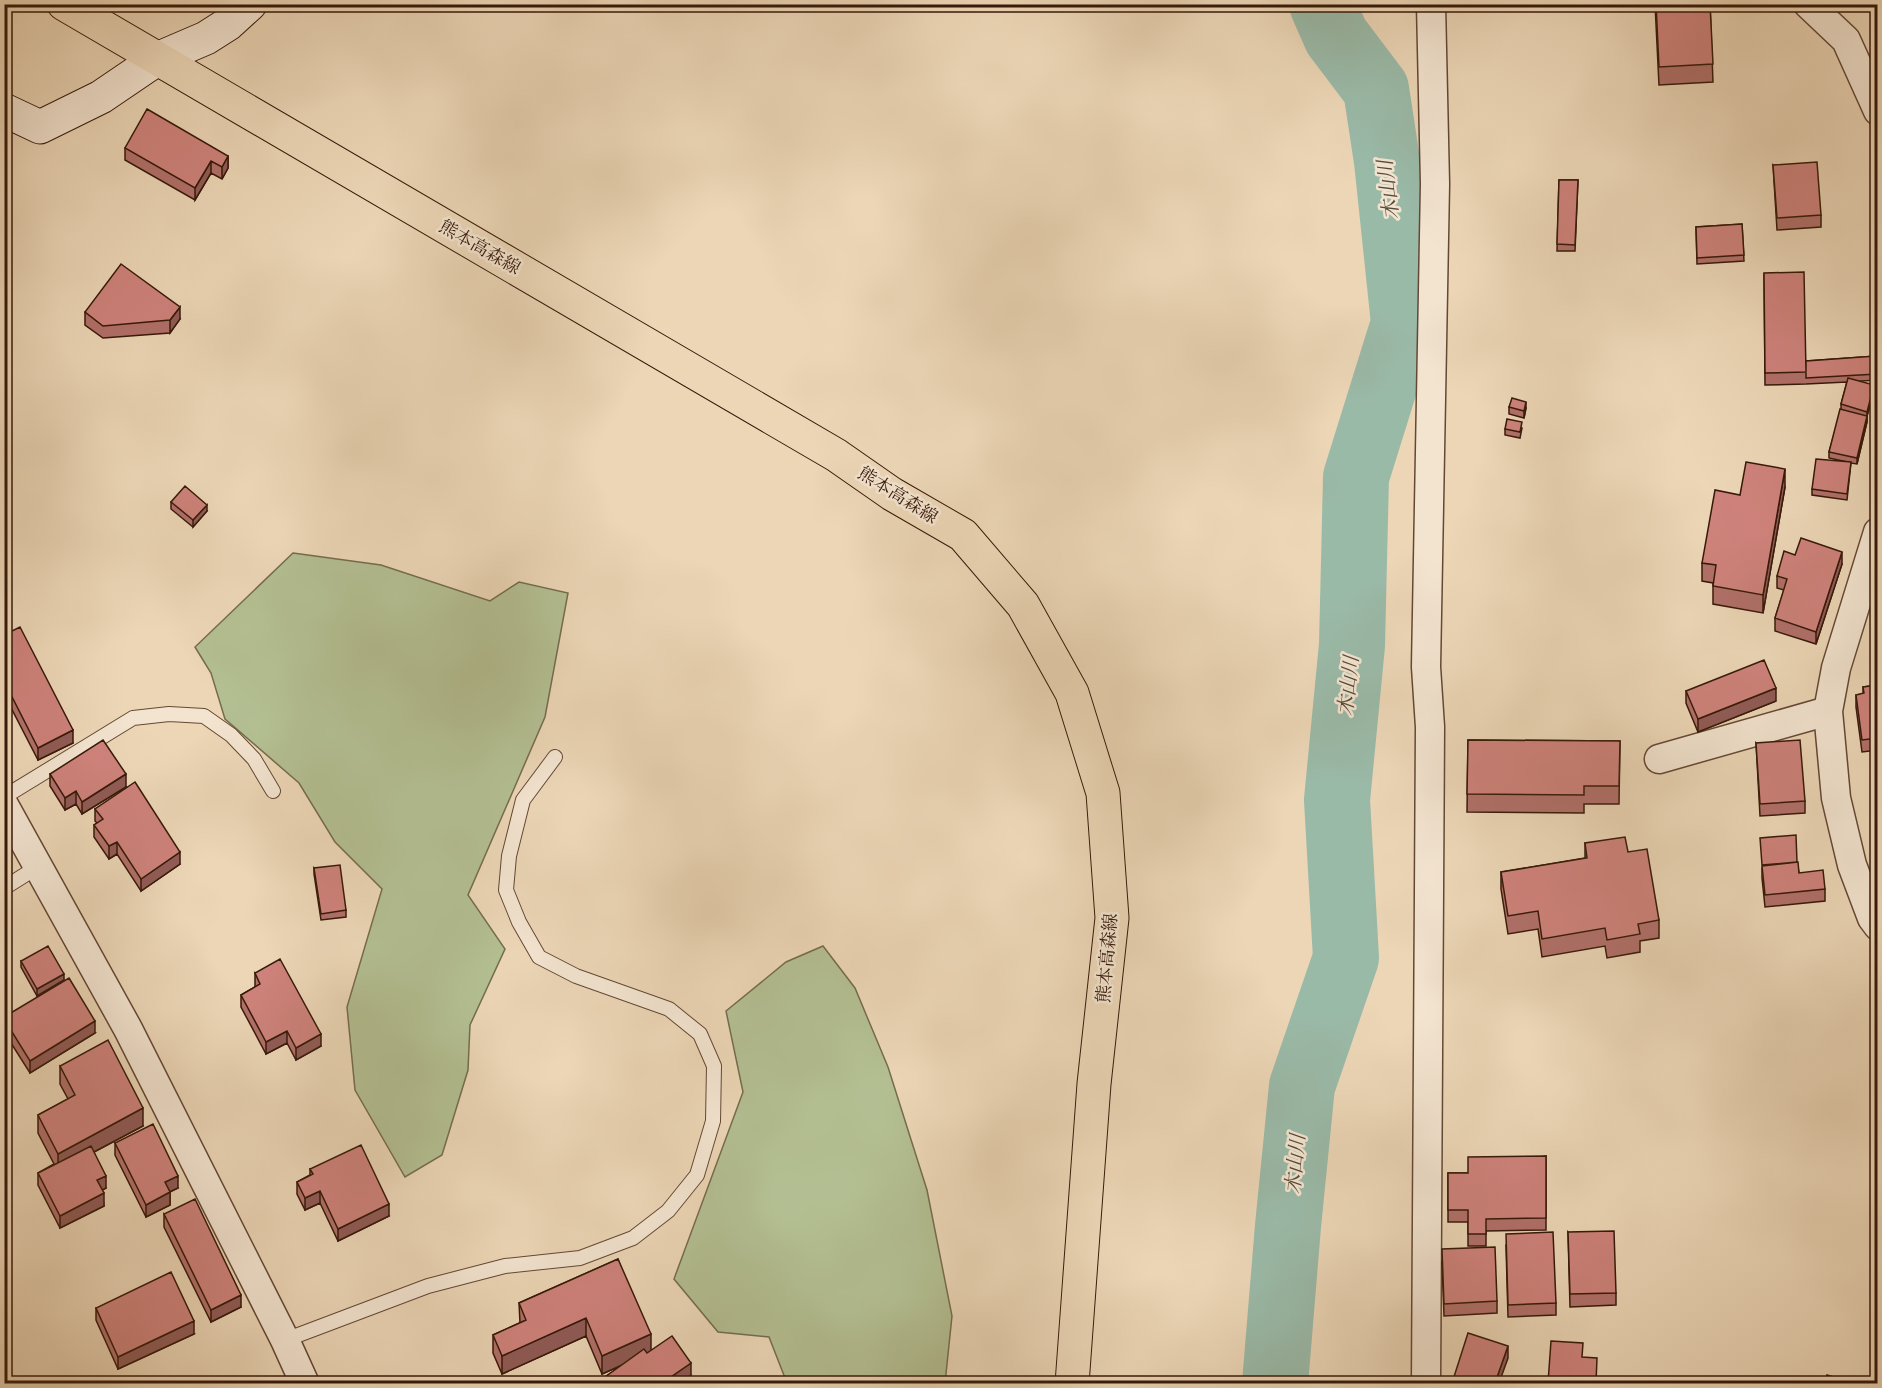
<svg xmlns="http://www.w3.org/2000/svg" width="1882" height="1388" viewBox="0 0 1882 1388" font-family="'IM FELL French Canon','Noto Serif JP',serif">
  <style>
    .green { fill: #b3bf92; stroke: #756c4e; stroke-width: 1.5 }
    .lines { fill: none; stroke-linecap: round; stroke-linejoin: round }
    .stream { stroke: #727a68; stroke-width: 10 }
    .river { stroke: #9abaa8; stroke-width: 66 }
    .lane-casing { stroke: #644834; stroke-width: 16 }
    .street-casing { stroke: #644834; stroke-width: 31 }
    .secondary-casing { stroke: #371909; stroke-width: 35 }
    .primary-casing { stroke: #371909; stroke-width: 35 }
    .lane { stroke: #f3e4d0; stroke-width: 14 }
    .street { stroke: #f3e4d0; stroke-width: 28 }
    .secondary { stroke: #f3e4d0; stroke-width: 33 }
    .primary { stroke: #ecd6b6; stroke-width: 33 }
    .wall { fill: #b1706a; stroke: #371909; stroke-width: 1.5 }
    .shaded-wall { fill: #905b56; stroke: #371909; stroke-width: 1.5 }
    .building { fill: #ce827b; stroke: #371909; stroke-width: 1.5 }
    .labels { text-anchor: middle; stroke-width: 5; stroke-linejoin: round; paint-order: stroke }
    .street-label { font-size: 18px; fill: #371909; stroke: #f3e4d0 }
    .water-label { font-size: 20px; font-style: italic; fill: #554939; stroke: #f3e4d0 }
  </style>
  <rect width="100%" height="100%" fill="#ecd6b6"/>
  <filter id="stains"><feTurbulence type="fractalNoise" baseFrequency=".00333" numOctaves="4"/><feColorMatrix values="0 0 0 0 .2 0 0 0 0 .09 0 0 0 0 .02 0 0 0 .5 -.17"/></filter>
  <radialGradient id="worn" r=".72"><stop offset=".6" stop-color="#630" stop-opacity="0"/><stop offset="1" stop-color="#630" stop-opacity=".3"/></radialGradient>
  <path class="green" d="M293,553l88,12 109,36 29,-19 49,11 -23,124 -77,178 37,54 -35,76 -2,45 -26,85 -37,22 -50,-87 -8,-83 35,-118 -47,-47 -36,-59 -74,-64 -14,-46 -16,-26z
    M823,946l32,42 33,79 39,123 25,126 -7,67h-158l-18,-46 -51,-5 -44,-53 69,-187 -17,-81 60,-49z"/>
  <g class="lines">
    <path class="stream" d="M1871,4l7,7"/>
    <path class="river" d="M1275,1384l13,-158 14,-140 44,-128 -9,-158 15,-155 4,-168 48,-154 -17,-162 -11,-72 -40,-53 -14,-32"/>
    <defs>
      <path id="lane" d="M4,797l129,-79 36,-4 35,2 27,19 23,24 19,32
        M4,888l35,-22
        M285,1340l143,-54 77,-20 75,-8 53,-20 35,-27 29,-36 16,-54 1,-55 -14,-32 -31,-25 -93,-33 -37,-19 -20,-35 -13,-32 3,-34 14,-56 32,-43"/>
      <path id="street" d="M1808,4l38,36 32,71
        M1878,532l-42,136 -8,43 8,87 16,67 20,53 6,8
        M1659,759l169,-48
        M4,805l124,224 157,311 20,44
        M1426,1384l4,-657 -4,-60 9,-483 -4,-180"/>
      <path id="secondary" d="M4,110l36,17 61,-30 56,-38 49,-21 22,-14 22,-20"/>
      <path id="primary" d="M64,4l772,451 56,39 71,41 60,70 49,88 31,100 9,125 -18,166 -22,300"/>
    </defs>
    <use href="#lane" class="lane-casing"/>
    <use href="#street" class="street-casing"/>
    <use href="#secondary" class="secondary-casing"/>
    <use href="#primary" class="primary-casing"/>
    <use href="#lane" class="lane"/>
    <use href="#street" class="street"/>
    <use href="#secondary" class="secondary"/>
    <use href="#primary" class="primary"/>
  </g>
  <path class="wall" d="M1655,4h55l3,78 -54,3z
    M125,148l103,8v12l-6,11 -11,-6 -16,27 -70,-40z
    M1773,165l48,50v12l-44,3z
    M1559,180h19l-3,71h-18z
    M1742,224l2,37 -47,3 -1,-37z
    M1764,273l42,88 70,-5 1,24 -17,1 14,10 -7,25v6l-10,42 -6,-1 -4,37 -35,-5v-6l35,-27 -18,-4v-6l12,-42v-6l6,-22 -41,2 -41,1z
    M85,312l95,7 -10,14 -67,5 -18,-13z
    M1509,407l17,1 -2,10 -15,-4z
    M1522,428l-2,10 -15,-3v-6z
    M1785,487l-22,126 -50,-9v-21l-11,-2v-18l38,-68z
    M171,502l36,9 -14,16 -22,-18z
    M1795,555l47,9 -26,80 -41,-13v-13l9,-28 -7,-2v-12z
    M4,635l69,108 -35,17 -34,-66z
    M1878,685v65l-16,2 -6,-45v-12l7,-1v-7z
    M1686,691l90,10 -78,31 -12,-29z
    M1468,740l152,1 -1,63h-35v9l-117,-1z
    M1756,743l49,58v12l-45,3z
    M50,774l76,13 -44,27 -6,-10 -11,6 -15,-24z
    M95,809l85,55 -39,27 -24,-37 -8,5 -15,-22v-12l3,-2 -2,-2z
    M1585,843l43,9 31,68v18l-19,3v11l-33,6 -2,-12 -63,11 -4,-28 -30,5 -7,-45v-17l84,-14z
    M1797,862l2,11 26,16v12l-60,6 -3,-29v-10z
    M314,868l32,42v7l-25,3 -7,-46z
    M21,961l43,19 -27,16 -16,-29z
    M255,973l66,73 -25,14 -9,-17 -21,11 -25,-47v-12l14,-8z
    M4,1017l91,16 -65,40 -26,-41z
    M60,1066l83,60 -49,26 12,36 -4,2 2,16 -44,22 -22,-43v-12l16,-9 -16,-31v-18l30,-16 -8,-15z
    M115,1143l63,45 -8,4v13l-24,12 -31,-62z
    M1546,1156v74l-60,1v15h-18v-24h-20v-49h20z
    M310,1169l79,47 -51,25 -18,-38 -15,7 -8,-16v-12l13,-7z
    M164,1214l77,93 -30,15 -47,-95z
    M1568,1232l48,61v12l-46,2z
    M1506,1246l50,57v12l-48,2z
    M618,1259l33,92 40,24 -12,8h-81v-1l24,-17 -20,9 -16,-38 -84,38 -9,-21v-18l27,-12 -1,-20z
    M1442,1262l55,39v12l-53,3z
    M96,1308l98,26 -76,35 -22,-49z"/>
  <path class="shaded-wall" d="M228,156v12l-6,11v-12z
    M211,161v12l-16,27v-12z
    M180,307v12l-10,14v-13z
    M1874,385v6l-7,25v6l-10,42v-6l10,-40v-6z
    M1526,402v6l-2,10v-7z
    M1785,469v18l-22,126v-18z
    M207,505v6l-14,16v-7z
    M1842,552v12l-26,80v-12z
    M1776,688v13l-78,31v-13z
    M73,730v13l-35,17v-12z
    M126,774v13l-44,27v-12z
    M76,791v13l-11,6v-12z
    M117,842v12l-8,5v-13z
    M180,852v12l-39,27v-12z
    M64,974v6l-27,16v-7z
    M95,1021v12l-65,40v-12z
    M287,1031v12l-21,11v-12z
    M321,1034v12l-25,14v-12z
    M143,1108v18l-85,45v-17z
    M106,1176v12l-9,5v-13z
    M178,1176v12l-13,6v-12z
    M320,1191v12l-15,7v-12z
    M170,1192v13l-24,12v-12z
    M104,1193v13l-44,22v-12z
    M389,1204v12l-51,25v-12z
    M241,1295v12l-30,15v-12z
    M586,1318v18l-84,38v-18z
    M194,1321v13l-76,35v-12z
    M651,1334v18l-49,22v-18z
    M1508,1346v12l-9,25h-4z
    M691,1363v12l-12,8h-14v-2z"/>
  <path class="building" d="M1656,4h54l3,60 -54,3z
    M147,109l81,47 -6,11 -11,-6 -16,27 -70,-40z
    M1817,162l4,53 -44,3 -4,-53z
    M1559,180h19l-3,65 -18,-1z
    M1742,224l2,31 -47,3 -1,-31z
    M121,264l59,43 -10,13 -67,6 -18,-14z
    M1804,272l2,100 -41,1 -1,-100z
    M1876,356l1,18 -71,4v-17z
    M1848,378l26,7 -7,27 -26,-8z
    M1512,398l14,4 -2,9 -15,-4z
    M1840,409l27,7 -10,42 -28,-6z
    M1507,419l15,3 -2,10 -15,-3z
    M1816,459l35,3 -4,32 -35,-5z
    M1746,462l39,7 -22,126 -50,-9 3,-21 -14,-2 13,-73 25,5z
    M185,486l22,19 -14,15 -22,-18z
    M1801,538l41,14 -26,80 -41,-14 12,-39 -10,-3 7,-25 11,4z
    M20,627l53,103 -35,18 -34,-67v-46z
    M1764,660l12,28 -78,31 -12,-28z
    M1878,685v53l-16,2 -6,-45 8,-2 -1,-6z
    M103,740l23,34 -44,28 -6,-11 -11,7 -15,-24z
    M1468,740l152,1 -1,45h-35v9l-117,-1z
    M1800,740l5,61 -45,3 -4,-61z
    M135,782l45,70 -39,27 -24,-37 -8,4 -15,-21 9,-6 -8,-10z
    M1796,835l1,27 -35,3 -2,-27z
    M1625,837l3,15 19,-3 12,71 -21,4 2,10 -33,6 -2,-12 -63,11 -4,-28 -30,5 -7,-44 86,-14 -2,-15z
    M1798,862l1,11 24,-3 2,19 -60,6 -3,-29z
    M340,865l6,45 -25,4 -7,-46z
    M48,946l16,28 -27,15 -16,-28z
    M280,959l41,75 -25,14 -9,-17 -21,11 -25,-47 19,-11 -5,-11z
    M69,978l26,43 -65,40 -26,-42v-2z
    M108,1040l35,68 -85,46 -20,-39 37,-20 -15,-29z
    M153,1124l25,52 -13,6 5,10 -24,13 -31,-62z
    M361,1145l28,59 -51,25 -18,-38 -15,7 -8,-16 16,-8 -3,-5z
    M91,1146l15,30 -9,4 7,13 -44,23 -22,-43z
    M1546,1156v62l-60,1v15h-18v-24h-20v-37h20v-16z
    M195,1199l46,96 -30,15 -47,-96z
    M1614,1231l2,62 -46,1 -2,-62z
    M1553,1232l3,71 -48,2 -2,-71z
    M1495,1247l2,54 -53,3 -2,-55z
    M618,1259l33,75 -49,22 -16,-38 -84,38 -9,-21 33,-15 -7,-17z
    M171,1272l23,49 -76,36 -22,-49z
    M1468,1333l40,13 -13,37h-43z
    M672,1336l19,27 -26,18 2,2h-68l-1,-1 46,-33 3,4z
    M1551,1341l32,2 -1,14 15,1 -1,25h-48z
    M1827,1375l26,8h-29z"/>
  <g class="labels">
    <g class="street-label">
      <text transform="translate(480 247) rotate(30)" y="6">熊本高森線</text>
      <text transform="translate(898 495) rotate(32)" y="6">熊本高森線</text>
      <text transform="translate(1107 958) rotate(-85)" y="6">熊本高森線</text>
    </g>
    <g class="water-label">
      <text transform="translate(1388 190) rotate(-97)" y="7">木山川</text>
      <text transform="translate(1348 686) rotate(-84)" y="7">木山川</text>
      <text transform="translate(1295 1164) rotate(-85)" y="7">木山川</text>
    </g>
  </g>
  <rect width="1882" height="1388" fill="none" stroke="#ecd6b6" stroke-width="24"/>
  <rect x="6" y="6" width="1870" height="1376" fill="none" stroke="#371909" stroke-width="3"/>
  <rect x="12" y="12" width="1858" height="1364" fill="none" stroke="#371909" stroke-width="1.5"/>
  <rect width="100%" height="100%" filter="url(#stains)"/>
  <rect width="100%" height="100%" fill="url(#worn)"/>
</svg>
